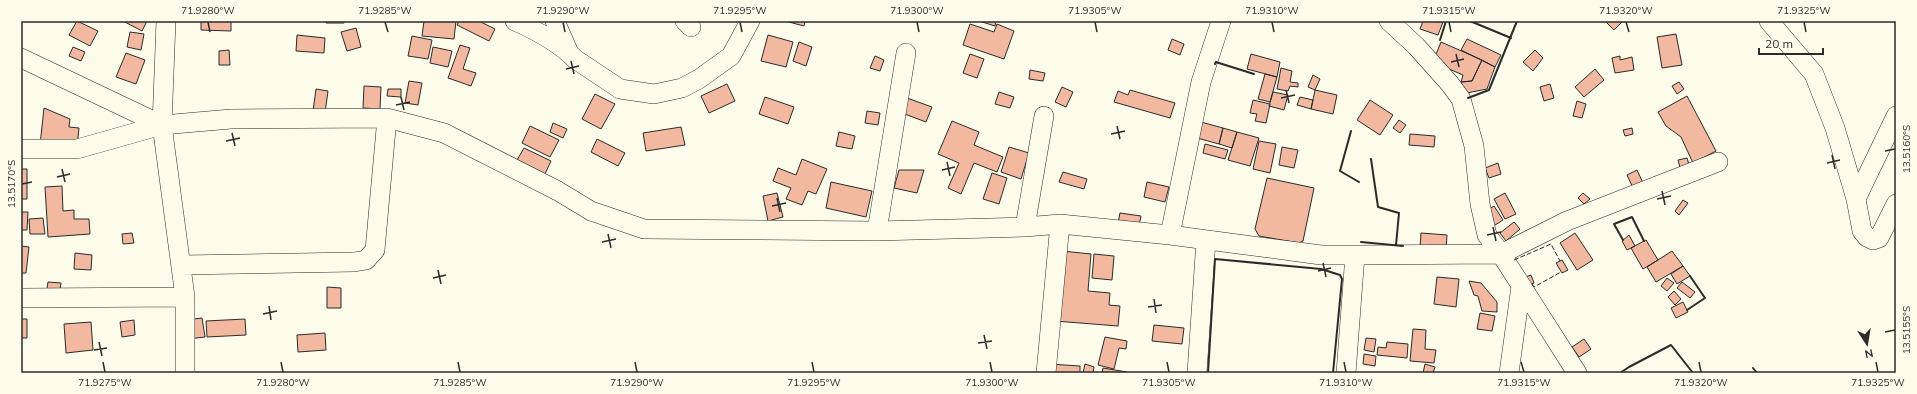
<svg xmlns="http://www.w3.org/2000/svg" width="1917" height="394" viewBox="0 0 1917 394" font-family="Mulish,sans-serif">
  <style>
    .building { fill: #f2b8a0; stroke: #2b2b2b }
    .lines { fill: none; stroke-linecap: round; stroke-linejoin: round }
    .street-casing { stroke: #2b2b2b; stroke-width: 20 }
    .street { stroke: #fdfbea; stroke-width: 19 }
    .fence { stroke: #2b2b2b; stroke-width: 1; stroke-dasharray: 5 2; stroke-linecap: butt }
    .wall { stroke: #2b2b2b; stroke-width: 2 }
    .ticks { fill: none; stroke: #2b2b2b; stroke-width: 1.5 }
    .neatline { fill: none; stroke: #2b2b2b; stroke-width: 1.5 }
    .ticks-label { font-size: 10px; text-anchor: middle; fill: #2b2b2b }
  </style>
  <rect width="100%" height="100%" fill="#fdfbea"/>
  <path class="building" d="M77,21l21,10 -8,15 -21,-11z
    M123,21h24l-5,10z
    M201,21h30v10l-30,-1z
    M326,21h18v2h-18z
    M424,21h32l-2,18 -32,-3z
    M459,21h20l16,8 -6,12 -32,-16z
    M785,21h20l-1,5z
    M979,21h17l-1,5z
    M1423,21l20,1 -5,13 -18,-6z
    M1605,21h16l1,1 -8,8z
    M970,24l24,8 3,-8 17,7 -10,28 -41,-14z
    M356,28l5,19 -14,4 -6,-19z
    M130,32l14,2 -3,16 -14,-3z
    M1676,34l6,31 -20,3 -5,-31z
    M297,35l28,3 -1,15 -28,-2z
    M768,35l25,7 -7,25 -25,-6z
    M412,36l20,4 -4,19 -20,-3z
    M1172,39l12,5 -4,11 -12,-5z
    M1467,39l34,16 -6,12 -34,-17z
    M799,42l13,5 -6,19 -13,-5z
    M1441,42l41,18 -10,21 -11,1 2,-7 -30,-13z
    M460,45l10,3 -7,21 13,4 -5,13 -23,-8z
    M73,47l12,5 -4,9 -12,-5z
    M433,47l19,4 -4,16 -18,-4z
    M229,50l1,15h-11v-14z
    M1535,50l8,8 -10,13 -10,-9z
    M126,53l19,7 -9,24 -20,-7z
    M970,54l14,5 -7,19 -14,-5z
    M1251,54l29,8 -3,15 -30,-8z
    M875,56l9,4 -4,11 -10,-3z
    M1620,56v4l12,-3 2,13 -19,3 -3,-15z
    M1482,60l13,7 -8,22 -25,5 -1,-12 11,-1z
    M1281,68l11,3 -2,11 8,1v4l-8,-1 -2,5 -11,-2z
    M1595,69l9,11 -20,17 -9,-10z
    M1030,70l15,3 -2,8 -14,-2z
    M1265,74l12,3 -7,25 -12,-3z
    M1313,75l7,4 -5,11 -7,-3z
    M409,81l13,2 -4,22 -13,-2z
    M1679,82l5,7 -7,5 -5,-8z
    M727,84l8,17 -26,12 -8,-17z
    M1550,84l4,14 -10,3 -4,-14z
    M364,86l17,1 -1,22 -17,-1z
    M1062,87l11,5 -7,15 -11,-5z
    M316,89l12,2 -3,22 -12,-2z
    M388,89h13v8l-14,-1z
    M1130,90l45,13 -5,15 -56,-16 4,-11 10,4z
    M1315,90l22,5 -4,19 -22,-5z
    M999,92l15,5 -4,11 -15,-4z
    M1273,92l15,3 -4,15 -15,-4z
    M595,94l20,10 -14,25 -19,-10z
    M1687,96l29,55 -23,12 -12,-26 -15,-11 -8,-14z
    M765,97l29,10 -6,17 -29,-10z
    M1300,97l13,3 -2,9 -14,-4z
    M907,98l25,9 -6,15 -24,-9z
    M1253,100l17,4 -4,19 -11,-2 2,-7 -7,-1z
    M1370,100l23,15 -13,20 -23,-15z
    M1577,101l9,3 -4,14 -9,-2z
    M44,108l26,11 -1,8 10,1 -2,20 -37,-3z
    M867,111l13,2 -2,12 -13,-2z
    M1399,120l7,5 -6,8 -7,-5z
    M952,121l27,11 -5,13 29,12 -6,15 -23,-9 -13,31 -13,-6 11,-25 -21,-9z
    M1201,122l22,6 -4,16 -22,-6z
    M553,123l14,6 -4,9 -13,-6z
    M530,126l29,14 -9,17 -28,-14z
    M681,127l4,18 -39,6 -3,-18z
    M1223,128l14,4 -5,16 -13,-4z
    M1632,128l1,6 -8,2 -2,-6z
    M839,132l16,4 -3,13 -16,-3z
    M1237,132l22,6 -9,28 -22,-6z
    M1410,134l25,2 -1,11 -25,-2z
    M597,139l28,14 -7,13 -27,-14z
    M1259,141l17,3 -6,29 -17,-4z
    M1205,144l23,6 -3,9 -22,-6z
    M1009,147l20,6 -8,26 -20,-7z
    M1282,147l16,3 -4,18 -15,-3z
    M524,148l27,13 -6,13 -28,-14z
    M1687,158l3,10 -9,3 -3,-11z
    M802,159l25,10 -11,25 -8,-3 -6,14 -16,-6 5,-11 -18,-7 5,-13 18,7z
    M1498,163l3,11 -12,4 -4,-10z
    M21,169h6v30h-6z
    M899,170h25l-7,23 -23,-5z
    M1637,170l7,15 -10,5 -7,-15z
    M1063,172l24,7 -3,10 -25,-7z
    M992,173l15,5 -8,26 -16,-5z
    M1267,178l47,10 -11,53 -4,2 -40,-7 -4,-7z
    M831,182l41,9 -6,26 -40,-9z
    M1147,182l22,5 -4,15 -21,-5z
    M62,186l1,25 11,-1v9h15l1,15 -42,3 -3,-50z
    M777,193l6,24 -15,4 -5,-25z
    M1505,193l11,21 -11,5 -11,-20z
    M1583,193l7,6 -6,5 -6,-6z
    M1683,200l5,3 -9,12 -4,-4z
    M1494,206l9,14 -11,7 -9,-14z
    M21,212h7l-1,18h-6z
    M1120,213l21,3 -2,10 -21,-3z
    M43,218l2,16h-15l-1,-15z
    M1514,222l6,7 -14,12 -6,-8z
    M132,233l2,10 -11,1 -1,-10z
    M1421,233l26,2 -1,15 -26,-2z
    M1575,233l18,27 -16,10 -17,-27z
    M1629,235l6,11 -8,4 -5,-9z
    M1646,240l12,20 -15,9 -12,-21z
    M21,246l8,1 -3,26h-5z
    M1062,251l29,3 -3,37 22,2 -1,12 11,1 -2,20 -63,-5z
    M1672,251l11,15 -27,16 -9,-15z
    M75,253l17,2 -1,15 -17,-1z
    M1094,254l20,2 -2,24 -20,-2z
    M1562,260l6,10 -6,3 -6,-10z
    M1683,266l7,10 -13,8 -6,-10z
    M1531,275l3,8 -6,2 -3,-8z
    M1437,277l22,2 -3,28 -22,-3z
    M1667,278l7,5 -7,8 -6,-5z
    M1469,281l12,2 16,19v10l-15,-1 -4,-15 -4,-1z
    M48,282l13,1 -2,14 -13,-2z
    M1682,282l13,10 -5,6 -13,-10z
    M327,287l14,1v20h-14z
    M1674,291l7,8 -6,6 -7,-8z
    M1683,302l5,10 -12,6 -5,-10z
    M1480,313l15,3 -3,15 -15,-2z
    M202,318l3,19 -17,2 -2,-19z
    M21,319h6v19h-6z
    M245,319l1,16 -39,2 -1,-16z
    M134,320l1,15 -13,2 -2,-15z
    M91,322l2,28 -27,3 -2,-29z
    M1154,325l30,3 -2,16 -30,-3z
    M1413,329l13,1 -1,19 11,1 -2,13 -24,-2z
    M325,333l1,17 -28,2 -1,-17z
    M1105,337l22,4 -1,8 -7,-1 -5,21 -16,-4z
    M1366,338l10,1 -2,13 -10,-2z
    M1584,339l7,10 -12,8 -7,-10z
    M1387,342l21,2 -1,14 -30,-3 1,-8 8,1z
    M1364,354l12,2 -1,10 -12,-2z
    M1049,364l31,2v7h-31z
    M1085,364l9,3 -1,6h-10z
    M1425,364l10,3 -2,6h-10z
    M1103,368l24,4 -25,1z"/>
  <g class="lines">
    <defs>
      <path id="street" d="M166,21l-4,104 23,172v76
        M515,21c20,9 44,21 60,38l45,30 34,5 28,-6 17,-9 32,-23 19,-35
        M555,21l14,32
        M685,21l6,6
        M1389,21l27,25 34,38 11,15 13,47 6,58 7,31 14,19 76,119
        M1769,21l45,53 21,54 21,71 6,32 5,6 6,3 6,-2 17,-34
        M21,58l141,67
        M21,149h56l85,-24 69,-6 156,-1 57,15 114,58 33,20 53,18 233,2 148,-4 35,-3 110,11 151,20h34l146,-1 66,-33 151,-59
        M1856,199l40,-83
        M1025,227l19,-111
        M877,231l29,-178
        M1170,235l31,-153 20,-61
        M182,265l172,-3 12,-2 9,-10 12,-132
        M21,298l164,-1
        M1046,373l14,-149
        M1197,373l9,-133
        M1346,373l9,-118
        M1509,373l12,-87"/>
    </defs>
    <use href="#street" class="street-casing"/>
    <use href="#street" class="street"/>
    <path class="fence" d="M1514,260l37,-16 9,17
      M1532,284l2,3 27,-15"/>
    <path class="wall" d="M1470,21l41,17
      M1440,40l6,-19
      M1215,64l1,-2 3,1 35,11
      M1468,98l21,-8 28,-69
      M1351,131l-11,40 19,11
      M1371,159l7,48 21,6 -3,32
      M1623,240l-9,-16 18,-7 12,24
      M1361,242l42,4
      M1687,310l18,-12 -15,-22
      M1753,368l4,5
      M1208,373l7,-114 106,10 19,6 2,4 -9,94
      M1620,373l9,-6 42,-22 22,28"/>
  </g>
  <path class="ticks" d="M208,22l2,10M385,22l3,10M563,22l2,10M740,22l2,10M917,22l2,10M1095,22l2,10M1272,22l2,10M1449,22l2,10M1626,22l3,10M1804,22l2,10M1456,54l3,13M571,61l3,13M1451,62l13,-3M566,69l13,-3M1286,90l3,13M401,97l3,13M1281,98l14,-3M396,105l14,-3M1117,126l3,13M232,133l3,13M1111,134l14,-3M226,141l14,-3M1885,151l10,-2M1832,155l3,14M947,162l3,14M1827,163l13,-3M62,169l3,13M942,170l13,-3M57,177l13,-3M22,184l10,-2M1662,191l3,14M777,198l3,14M1657,199l14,-3M772,206l14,-3M1493,227l3,14M608,234l3,14M1487,235l14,-3M602,242l14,-3M1323,263l3,14M438,270l3,14M1318,271l13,-3M433,278l13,-3M1154,299l2,14M269,306l2,14M1148,307l14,-2M263,314l14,-3M1885,332l10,-2M984,335l3,14M99,342l3,14M978,343l14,-2M94,350l13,-2M103,362l2,10M281,362l2,10M458,362l2,10M635,362l2,10M812,362l2,10M990,362l2,10M1167,362l2,10M1344,362l2,10M1521,362l3,10M1699,362l2,10M1876,362l2,10"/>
  <rect width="1917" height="394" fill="none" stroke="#fdfbea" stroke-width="44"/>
  <g transform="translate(1867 344) rotate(168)" stroke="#fdfbea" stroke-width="3" paint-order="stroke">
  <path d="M0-3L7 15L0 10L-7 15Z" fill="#2b2b2b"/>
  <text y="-6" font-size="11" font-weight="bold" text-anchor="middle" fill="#2b2b2b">N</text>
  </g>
  <path d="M1759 48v6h64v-6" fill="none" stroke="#2b2b2b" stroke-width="2"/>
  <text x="1765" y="48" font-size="12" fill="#2b2b2b" stroke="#fdfbea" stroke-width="3" paint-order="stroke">20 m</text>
  <rect x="22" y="22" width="1873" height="350" class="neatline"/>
  <g class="ticks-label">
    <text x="208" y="14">71.9280°W</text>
    <text x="385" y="14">71.9285°W</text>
    <text x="563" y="14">71.9290°W</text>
    <text x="740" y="14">71.9295°W</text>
    <text x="917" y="14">71.9300°W</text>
    <text x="1095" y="14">71.9305°W</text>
    <text x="1272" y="14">71.9310°W</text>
    <text x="1449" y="14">71.9315°W</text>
    <text x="1626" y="14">71.9320°W</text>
    <text x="1804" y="14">71.9325°W</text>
    <text transform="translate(1906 149) rotate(-90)" y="4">13.5160°S</text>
    <text transform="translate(11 184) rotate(-90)" y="4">13.5170°S</text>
    <text transform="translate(1906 330) rotate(-90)" y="4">13.5155°S</text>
    <text x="105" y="386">71.9275°W</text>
    <text x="283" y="386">71.9280°W</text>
    <text x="460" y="386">71.9285°W</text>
    <text x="637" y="386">71.9290°W</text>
    <text x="814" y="386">71.9295°W</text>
    <text x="992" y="386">71.9300°W</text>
    <text x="1169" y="386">71.9305°W</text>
    <text x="1346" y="386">71.9310°W</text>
    <text x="1524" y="386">71.9315°W</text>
    <text x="1701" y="386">71.9320°W</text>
    <text x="1878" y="386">71.9325°W</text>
  </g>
</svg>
